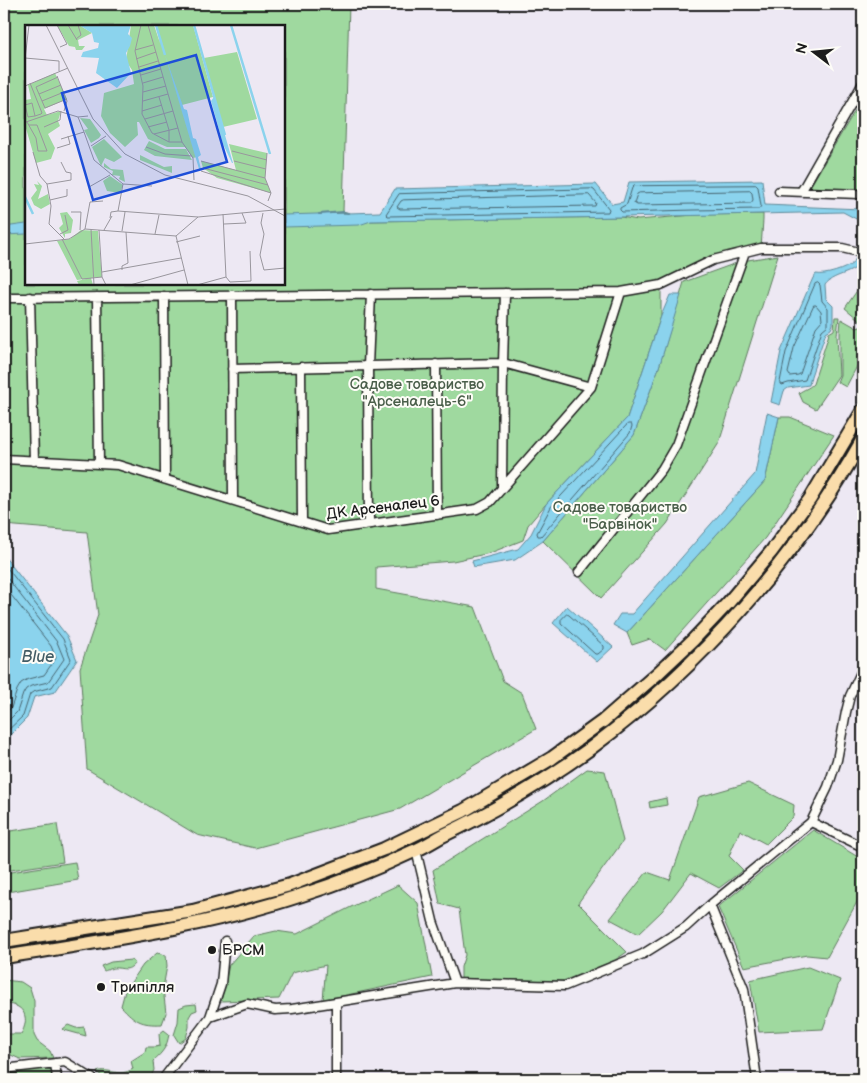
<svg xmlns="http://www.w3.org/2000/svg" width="867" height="1083" viewBox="0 0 867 1083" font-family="'Balsamiq Sans',sans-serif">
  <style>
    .green { fill: #9fd99f; stroke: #5e7a5e; fill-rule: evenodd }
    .water { fill: #8bd3ed; stroke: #5f8a99 }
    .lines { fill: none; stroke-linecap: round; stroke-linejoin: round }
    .shore { stroke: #486570; stroke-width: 1 }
    .stream { stroke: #5f8a99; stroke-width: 2 }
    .minor-casing { stroke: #1c1c1c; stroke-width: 11 }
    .primary-casing { stroke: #1c1c1c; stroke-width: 16 }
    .minor { stroke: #fdfcf7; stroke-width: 8 }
    .primary { stroke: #faddab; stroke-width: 12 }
    .poi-dot { fill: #1c1c1c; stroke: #fdfcf7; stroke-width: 2 }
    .labels { text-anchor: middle; stroke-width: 4; stroke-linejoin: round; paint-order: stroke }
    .park-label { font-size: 15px; fill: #4a5e4a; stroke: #fdfcf7 }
    .street-label { font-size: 15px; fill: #1c1c1c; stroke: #fdfcf7 }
    .poi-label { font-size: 15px; fill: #1c1c1c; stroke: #fdfcf7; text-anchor: start }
    .water-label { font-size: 16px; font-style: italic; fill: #435c65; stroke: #fdfcf7 }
    .inset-river { fill: none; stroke: #8bd3ed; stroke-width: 2.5 }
    .inset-road { fill: none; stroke: #99969d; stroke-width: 1 }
    .view { fill: #1d4ed8; fill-opacity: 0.15; stroke: #1d4ed8; stroke-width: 2.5 }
    .inset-edge { fill: none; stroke: #1c1c1c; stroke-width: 2.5 }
  </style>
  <rect width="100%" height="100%" fill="#ede8f3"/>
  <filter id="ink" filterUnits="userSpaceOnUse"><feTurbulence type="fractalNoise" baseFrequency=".02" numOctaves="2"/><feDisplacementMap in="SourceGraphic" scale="10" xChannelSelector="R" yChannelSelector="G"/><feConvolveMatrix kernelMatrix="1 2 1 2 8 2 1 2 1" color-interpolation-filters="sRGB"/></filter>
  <g filter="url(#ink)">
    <path class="green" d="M4,4h345l-6,207 28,10 250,-4 17,3 55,-5 70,-1v6l-2,28 -48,12 -52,25v31l-34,102 -81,86 -18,21 -5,15 -33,13 -37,8 -77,6v22l99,18 28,74 19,12 14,36 -136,80 -145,39 -58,-13 -110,-66 -7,-101 18,-53 -11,-83 -83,-7zM26,26h258v258h-258z
      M863,97v99l-56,-4z
      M778,255l-59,188 -52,81 -66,74 -58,-57 91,-106 25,-68 25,-85 58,-21z
      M863,282v41l-18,-15z
      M835,317h4l-2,18 2,40 -23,34 -13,-7 -4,-9c5,-4 9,-4 14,-9l15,-47 1,-4 5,-3z
      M841,319l16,9 6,-2v29l-17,32 -9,-5 3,-7v-43z
      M779,417h11l44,18 -69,103 -100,112 -15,-11 -18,6 -5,-12 138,-152z
      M587,769l18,2 18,70 -45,62 49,49 -12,8 -52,21 -102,-2v-12l4,-12 -6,-46 -19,-5 -7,-34 110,-69z
      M748,783l46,22 -1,12 -27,27 -26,-14 -11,26 14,14 -24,18 -28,-15 -29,38 -24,23 -28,-15 37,-47 23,8 29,-83z
      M666,798l1,7 -17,3 -1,-6z
      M57,824l6,38 -59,9v-39z
      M813,830l50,30v31l-36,66 -20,-2 -63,12 -26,-60z
      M75,862l3,18 -71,12 -3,-19z
      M398,885l20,18 14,74 -109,23 3,-35 -34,8 -13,26 -58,2 8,-36 25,-29 22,-5 21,3 54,-27z
      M157,953l9,2 1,11 -4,22 3,25 -4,11c-21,1 -27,-3 -41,-18l4,-15 18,-26z
      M131,960l4,3c-8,10 -12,4 -22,5 0,0 -9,3 -9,3l-3,-5 10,-4z
      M808,967l32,13 -17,49 -64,3 -9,-52z
      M4,980l17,2 9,6 4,13v34l3,6 13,10 3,7 -33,1 -16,-7v-20l2,2h15c9,-15 4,-29 -14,-30l-3,3z
      M196,1004l1,6 -5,2 -3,5v10l-3,11 -7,5 -5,-8 4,-13 1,-14 7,-3z
      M68,1025l8,3 8,-1 2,9 -22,-6 -1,-1z
      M164,1030l5,4c-2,13 -6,18 -16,27l1,9 -4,9h-45l-8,-7c12,-5 21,6 36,-3l-2,-8 14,-9 1,-5h9l5,-1 -1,-12z
      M55,1063l2,16h-53v-10z"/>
    <path class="water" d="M762,180l3,25 96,4 1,13 -19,-10c-157,4 -315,7 -472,9l-12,4 -75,2v-12l96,-3 15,-23 201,-5 16,20 11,-2 6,-20z
      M26,224v10l-22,1v-8z
      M858,255l5,2c-4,18 -29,15 -38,28l1,14 7,7v18l-2,5 -5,3 -15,44 -2,9 -21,3 -4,3 -4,14 -9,-3 10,-51 32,-73 3,-4c9,2 30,-5 37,-11 1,-1 4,-7 5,-8z
      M670,295h11l-22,72 -25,68 -91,106 -28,19 -41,7 -2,-6 46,-12 13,-15 15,-30 81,-86 34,-102z
      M767,413l12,4 -14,64 -138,152 -14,-8 7,-11h12l123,-140z
      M4,556l63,80 10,24 -22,32 -21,5 -7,21 -23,23z
      M567,606l46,41 -16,15 -44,-39z"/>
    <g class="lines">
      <path class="shore" d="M756,185l2,2 3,19 -2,3 -66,1 -71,2 -2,-2v-2l7,-4 5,-16 2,-2z
        M592,189l2,1 15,19 -1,3 -220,4 -2,-2 13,-20z
        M750,191l2,2 1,7 -2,3 -114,2 -3,-2 3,-9 2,-1z
        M589,195l7,8 -1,3 -195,3 -3,-2 4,-6 2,-1z
        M818,283l2,2 2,16 6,7v17l-6,5 -17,50 -17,3 -6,2 -2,-3 6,-30 29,-68z
        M814,305h2l5,6 1,9 -6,7 -16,47 -2,1 -8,1 -2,-3 6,-25z
        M628,424h3l1,2 -2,7 -89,103h-3l-1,-3 14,-26z
        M4,564l59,75 8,20 -19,28 -19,5 -3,2 -7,22 -19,18
        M4,574l53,68 7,17 -16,23 -17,4 -5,3 -3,5 -6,18 -13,13
        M4,586l47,60 5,12 -12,17 -16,4 -7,4 -4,7 -6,18 -7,7
        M567,614l2,1 35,31v3l-6,5h-3l-34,-31v-3z"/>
      <path class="stream" d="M319,214l24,-2 5,1"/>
      <defs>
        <path id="minor" d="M779,191l80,3 4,2
          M801,192l62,-109
          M232,295l1,205
          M164,296l1,183
          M30,297l4,164
          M97,297l2,167
          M4,298l617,-6 40,-7 52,-25 48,-12h81l21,5
          M436,364l1,151
          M301,367l1,155
          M232,369l271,-6 88,24
          M4,459l114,6 210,65 149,-21 13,-7 101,-115 30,-95
          M502,488l1,-125 2,-70
          M369,524l-1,-158 3,-72
          M579,572l83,-103 14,-24 69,-193
          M863,668l-13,28 -4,16 -9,48 -9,27 -17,35 52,25
          M416,850l17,71 22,62
          M710,905l34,84 13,90
          M210,1017l37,-13 28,6 17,-1 44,-7
          M55,1063l2,16
          M4,1069l61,-7 28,17
          M163,1079l47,-62 11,-33 4,-43
          M336,1079v-77l119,-19 110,3 78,-32 43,-27 24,-22 101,-83"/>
        <path id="primary" d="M4,941l189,-30 97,-26 94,-36 79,-38 89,-53 51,-37 55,-48 35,-33 35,-37 43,-51 39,-53 53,-89
          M4,957c99,-16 202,-30 298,-62 38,-12 76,-27 112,-44 10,-4 19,-10 28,-15 52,-25 102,-54 149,-88 110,-82 205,-189 272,-309"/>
      </defs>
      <use href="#minor" class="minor-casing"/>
      <use href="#primary" class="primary-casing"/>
      <use href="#minor" class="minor"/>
      <use href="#primary" class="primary"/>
    </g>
  </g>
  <g class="poi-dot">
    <circle cx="212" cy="950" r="5"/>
    <circle cx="101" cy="987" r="5"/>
  </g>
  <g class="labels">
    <g class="park-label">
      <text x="417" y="389">Садове товариство<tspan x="417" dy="17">"Арсеналець-6"</tspan></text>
      <text x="620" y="512">Садове товариство<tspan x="620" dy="17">"Барвінок"</tspan></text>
    </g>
    <g class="street-label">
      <text transform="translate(383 507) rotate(-7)" y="5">ДК Арсеналец 6</text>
    </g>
    <g class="poi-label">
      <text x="222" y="955">БРСМ</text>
      <text x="111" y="992">Трипілля</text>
    </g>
    <g class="water-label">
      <text x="38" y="662">Blue</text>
    </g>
  </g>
  <g transform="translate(25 25)">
    <rect width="260" height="260" fill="#ede8f3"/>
    <path d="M32,0h22l13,8 -14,7 1,6h6l-3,4h-6l-1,-3 -6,-1zM106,0h23l6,18 -4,-18h37l20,72 -31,8 15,52 -4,1 -8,-11h-18l-19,-8 -9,-17h-2l1,13 -13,12 -15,-14 -9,-17 3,-23 30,-9 -2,-14 -6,-9zM212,27l20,67 -34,8 -19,-69zM30,48l12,26 -23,10 3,6 14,-4 -3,10 2,5 -12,8 7,14 -4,11 -15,4 -11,-38v-25l6,-1 -3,-14zM55,93l10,1 11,16 -2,3 -8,5 -7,-13 4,-1zM79,114l18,18 -8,5 -9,-4 -4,8 -9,-19zM124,116l16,8h21l6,11 -37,-4 -11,-6zM204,119l38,9 -2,25 6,15 -54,-15 -14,-10 -2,-7 35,9zM115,130l24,12 8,-1v7l-32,-13zM79,138l7,6 12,1 2,12 -6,-3 1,-3 -8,-1 1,-4 -9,-4zM85,151l13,9 -3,8 -13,-2 -4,-10zM12,156l5,5 -4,13 10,-5 2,10 -9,5 -7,-4 -3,-7 6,-8 -3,-6 5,1zM42,187l6,8 -2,13 -6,1v4l-6,-10 4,-4 -3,-11zM56,205l17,1 4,46 -11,1 2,7h-14l-2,-4 9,-2 -9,1 -20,-39 13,-2z" fill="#9fd99f"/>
    <path d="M54,0h52l-3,9 4,4 -2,8 -4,7 5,20 -14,15 -21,-15 3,-15 -18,-1 2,-5 15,-4 1,-5 -5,-1 -2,-9zM140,30l19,54 3,1 6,28 3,1 5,16 -3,2 3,12h-2zM189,72l19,66h-1l-9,-19 -12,-43z" fill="#8bd3ed"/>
    <path class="inset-river" d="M131,0l9,30M169,0l31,110M206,0l39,129M0,172l8,17"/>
    <path class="inset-road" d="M21,0l47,94 32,35 40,21 83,21 37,20M32,0l10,19 -7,3M43,0l9,15M116,0l-6,26 8,35 -1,28 10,19 17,9h13M123,0l34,117 11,16 1,22M51,14l5,-4 -3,-10M110,25l18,-5M0,33l34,3v10M0,34l4,-34M111,34l20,-7M114,42l19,-6M116,50l20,-6M32,51l10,25 -3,10M33,52l-22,10 9,21 22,-9M5,58l12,30 -1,1 -6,2 -7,1 -3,-12 7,-2 3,13M118,58l20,-6M0,61l43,-18M118,67l23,-6M14,69l22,-9M134,72l10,33v12M17,76l22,-9M118,76l25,-7M117,86l20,-6M53,92l6,15M120,94l28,-8M1,97l32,-11 20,6 10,-1M2,97l9,16 2,13h9l-10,-26h-8M19,102l16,-7 1,-9M123,102l19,-5M129,109l24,-6M36,114l23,-7 10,28 29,24M66,121l15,-10M121,122l19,7 27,2M32,123l13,-4 -2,-8M207,126l35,9M8,127l7,24 7,8 24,-4v-7l-5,-1 -5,-10M242,128l-2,25 6,15 -3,8M176,136l64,17M209,136l32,8M178,143l65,17M176,146l70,22M22,159l4,22 -2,18 15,15M64,162l21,-12M25,175l17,-4v-7M93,186l5,-27 29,2M46,187h10l-1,18M238,188l-2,10 3,11 -4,21 4,15 21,-2M198,189l3,63M85,193l1,-6 7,-1 80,6 87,-8M199,199l22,-1 -4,-10M60,204l5,-27 13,-1M66,204l3,56M74,205l3,47 4,8M79,205l8,-14M97,206l3,-19M35,209l8,-4 -3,-15M130,209l4,-19M151,211l12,49M151,211l22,-19M37,214l20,40 20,-2M151,217l24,-6M0,219l44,-5 16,-10 91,7M97,245v-4l6,-3 -2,-31M77,247l79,-14M105,260l54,-15M172,260l29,-8 4,5 21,-1 -1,-30"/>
    <path class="view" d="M171,30l31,107 -134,38 -31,-107z"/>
    <rect width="260" height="260" class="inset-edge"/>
  </g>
  <rect width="867" height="1083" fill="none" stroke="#fdfcf7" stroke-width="20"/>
  <rect x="10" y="10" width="847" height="1063" fill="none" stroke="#1c1c1c" stroke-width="2" filter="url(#ink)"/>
  <g transform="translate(814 52) rotate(286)" stroke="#fdfcf7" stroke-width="4" paint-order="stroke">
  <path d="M0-4L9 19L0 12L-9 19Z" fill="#1c1c1c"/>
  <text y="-8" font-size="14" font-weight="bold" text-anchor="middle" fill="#1c1c1c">N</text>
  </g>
</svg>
